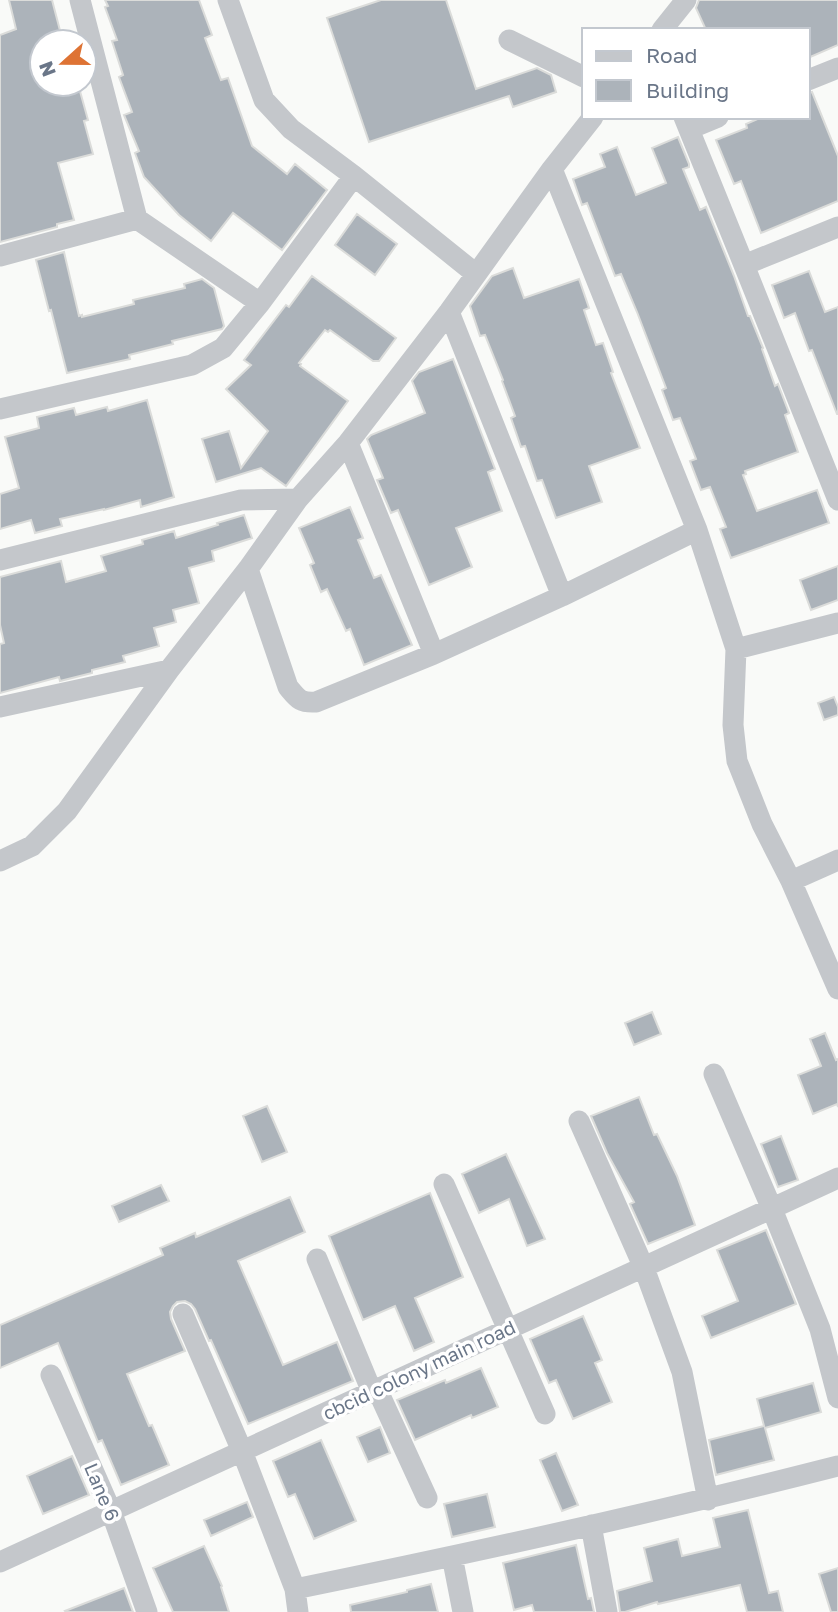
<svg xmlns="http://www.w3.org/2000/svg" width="838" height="1612" viewBox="0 0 838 1612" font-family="'Golos Text',sans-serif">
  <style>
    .building { fill: #acb3ba; stroke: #dbdcda; stroke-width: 2 }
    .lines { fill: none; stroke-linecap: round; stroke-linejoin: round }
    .minor { stroke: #c4c7cb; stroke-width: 21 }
    .labels { text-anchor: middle; stroke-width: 7; stroke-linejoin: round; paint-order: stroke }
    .street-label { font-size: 19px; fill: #6a7688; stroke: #fff }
  </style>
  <rect width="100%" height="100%" fill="#f9faf8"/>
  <path class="building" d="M9,0h43l11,42h-21v42h36l10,36 -4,1 9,33 -35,9 16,57 -17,4v3l-57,15v-207l16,-6z
    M105,0h94l13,35 -7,3 16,42 7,-2 24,68 35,28 8,-10 32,26 -45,60 -49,-37 -22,28 -32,-26 -35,-38 -9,-24 4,-2 -15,-36 8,-3 -13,-35 4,-2 -11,-34 5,-1 -12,-33 3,-1z
    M381,0h65l30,89 61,-21 14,7 5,17 -43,15 -4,-11 -140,46 -42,-124z
    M699,0h139v45l-30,13v-28h-102l-10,-22z
    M812,92l26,64v45l-77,32 -20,-52 -7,3 -18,-44 31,-12 -1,-4 16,-7h46v-24z
    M678,137l11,27v3l-6,2 17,41 6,-3 28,69 14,40h2l13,32 -1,1 13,37 3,-2 11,29 -4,2 13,37 -53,19 1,3 -3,1 14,36 60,-21 12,33 -98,35 -11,-29 6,-2 -16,-40 -9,3 -11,-29 6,-2 -16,-41 -7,2 -11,-30 4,-2 -29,-76 -16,-38 -6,2 -28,-73 -5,2 -9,-26 32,-12 -5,-13 17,-7 19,48 30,-12 -14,-35z
    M357,214l40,30 -22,31 -40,-30z
    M64,252l15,64 3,-1v2l52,-13 -1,-4 52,-12 -1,-4 18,-5 12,9 10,38 -2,3 -50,12 1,3 -44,11 1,4 -63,14 -16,-63 -2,1 -13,-51z
    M513,268l11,30 55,-19 10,29 -5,2 12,35 7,-2 10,29 -2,1 29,75 -51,18 13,36 -46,16 -14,-38 -5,1 -12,-35 -4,1 -10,-29 4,-2 -13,-35 1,-1 -18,-45 -5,1 -10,-30 22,-30z
    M809,271l16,41 13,-5v107h-1l-25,-64 -3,1 -14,-38 -11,5 -12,-33z
    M312,276l84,62 -17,23h-6l-43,-31 -2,2 -3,-2 -26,33 2,1 -1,2 48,35 -62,85 -25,-18 -45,14 -14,-43 27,-8 12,37 27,-37 -42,-42 25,-24 -7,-5 42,-55 3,2z
    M453,359l42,110 -7,3 14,39 -46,17 16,39 -43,18 -31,-75 -7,3 -14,-33 6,-2 -16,-39 4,-4 54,-22 -13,-32 7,-9z
    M147,400l27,97 -33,10 -1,-7 -36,10v-1l-44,10 2,7 -27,7 -4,-13 -31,9v-35l19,-6 -14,-51 34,-9 -2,-11 37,-9 2,7 31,-8 1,4z
    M350,507l13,31 -5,2 16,38 7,-3 31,70 -48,20 -14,-36 -4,2 -19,-42 -6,3 -11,-27 4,-2 -15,-35z
    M244,515l8,23 -40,13 2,10 -25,7 10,35 -26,7 3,12 -22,6 5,18 -36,10 2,6 -33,8v3l-32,8 -1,-4 -59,16v-49l4,-1 -4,-18v-48l61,-16 5,21 40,-11 -5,-15 42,-12 -1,-4 32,-9 2,7 42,-13 -1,-2z
    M838,566v34l-27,10 -11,-30z
    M834,697l4,10v8l-14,5 -6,-17z
    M652,1012l9,22 -27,11 -9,-22z
    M825,1033l11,27 2,-1v48l-1,-3 -24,10 -15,-39 23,-9 -11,-27z
    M639,1097l15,38 3,-1 20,42 18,49 -47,19 -18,-40 4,-2 -27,-49 -16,-37z
    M267,1106l20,46 -25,10 -19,-46z
    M781,1136l17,44 -20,7 -17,-43z
    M506,1154l39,85 -18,7 -18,-47 -30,14 -17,-39z
    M161,1185l8,16 -50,21 -7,-16z
    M430,1193l33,84 -48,21 19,44 -20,9 -19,-45 -32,14 -34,-84z
    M290,1197l15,35 -67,29 45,104 54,-23 16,39 -105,43 -37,-84 -2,1 -14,-32 -4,-5 -6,-3 -8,1 -4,4 -3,6 1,7 14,32 -58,23 22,52 3,-1 17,40 -48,20 -19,-45 -4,2 -40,-99 -58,25v-43l163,-70 -3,-7 35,-15 1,4z
    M766,1230l30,74 -85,34 -9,-22 36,-15 -21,-51z
    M583,1316l19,44 -7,3 17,39 -39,17 -17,-39 -7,3 -19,-44z
    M481,1368l17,39 -26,11 -1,-3 -56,25 -18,-40 48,-20 1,3z
    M813,1383l8,29 -56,16 9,32 -58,15 -7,-35 55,-14 -7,-27z
    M380,1427l10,26 -22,9 -11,-25z
    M321,1440l35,81 -42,18 -19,-45 -7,3 -15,-36z
    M556,1453l22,52 -16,6 -22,-51z
    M72,1456l17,39 -46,19 -16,-38z
    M487,1494l8,33 -43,10 -8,-33z
    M247,1502l6,15 -42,19 -7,-16z
    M748,1510l21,83 9,-2 5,21h-36l-7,-27 -82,19 -1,-2 -32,10h-5l-3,-21 35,-10 -8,-33 34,-9 4,17 38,-9 -7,-29z
    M576,1545l12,54 3,-1 3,14h-60l-2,-7 -18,5 -11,-47z
    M204,1546l18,40 -1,1 8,25h-56l-20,-44z
    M838,1568v44h-7l-12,-38z
    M431,1584l7,28h-87l-1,-7 57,-13v-2z
    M124,1588l9,24h-67l-1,-1z"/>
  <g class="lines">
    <path class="minor" d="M80,0l57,219 123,84
      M228,0l36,100 27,29 63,47 122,98
      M662,30l24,-30
      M509,40l75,37
      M808,80l30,-12
      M684,117l60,148 94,-38
      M689,129l29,-12
      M552,169l145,361 39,119 -3,76 4,36 25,63 29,57 47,108
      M0,256l137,-37
      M744,265l94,235
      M449,312l113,284
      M0,409l192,-44 31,-17 37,-45 94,-127
      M348,443l86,211
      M0,560l241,-60 57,-1
      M248,569l40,118c10,12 12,16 28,15l118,-48 128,-58 135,-66
      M736,649l102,-26
      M0,707l169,-37
      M0,861l32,-15 35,-35 102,-141 79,-101 50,-70 50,-56 101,-131 103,-143 41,-52
      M791,881l47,-21
      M714,1074l58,135 48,120 18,69
      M579,1121l65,147 38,104 26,128
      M444,1184l101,230
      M317,1259l55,133
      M183,1314l59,137 53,138 3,23
      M51,1375l60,136 36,101
      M377,1389l50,109
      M591,1525l16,87
      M452,1556l11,56
      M0,1562l838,-384
      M295,1589c182,-37 363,-77 543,-123"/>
  </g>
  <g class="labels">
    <g class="street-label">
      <text transform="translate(419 1370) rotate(-25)" y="7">cbcid colony main road</text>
      <text transform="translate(102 1492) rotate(67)" y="7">Lane 6</text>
    </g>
  </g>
  <rect x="582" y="28" width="228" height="91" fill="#ffffff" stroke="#c3c8cf" stroke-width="2"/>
  <rect x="596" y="51" width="35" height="10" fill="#c4c7cb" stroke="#c3c8cf" stroke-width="2"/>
  <text x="646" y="63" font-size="21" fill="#6a7688">Road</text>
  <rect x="596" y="80" width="35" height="21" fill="#acb3ba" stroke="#c3c8cf" stroke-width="2"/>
  <text x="646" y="98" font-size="21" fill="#6a7688">Building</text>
  <g transform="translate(63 63) rotate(249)"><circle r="33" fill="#ffffff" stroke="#c3c8cf" stroke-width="2"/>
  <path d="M0-5L12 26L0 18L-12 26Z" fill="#de7334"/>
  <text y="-10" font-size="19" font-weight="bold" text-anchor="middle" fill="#6a7688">N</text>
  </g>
</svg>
